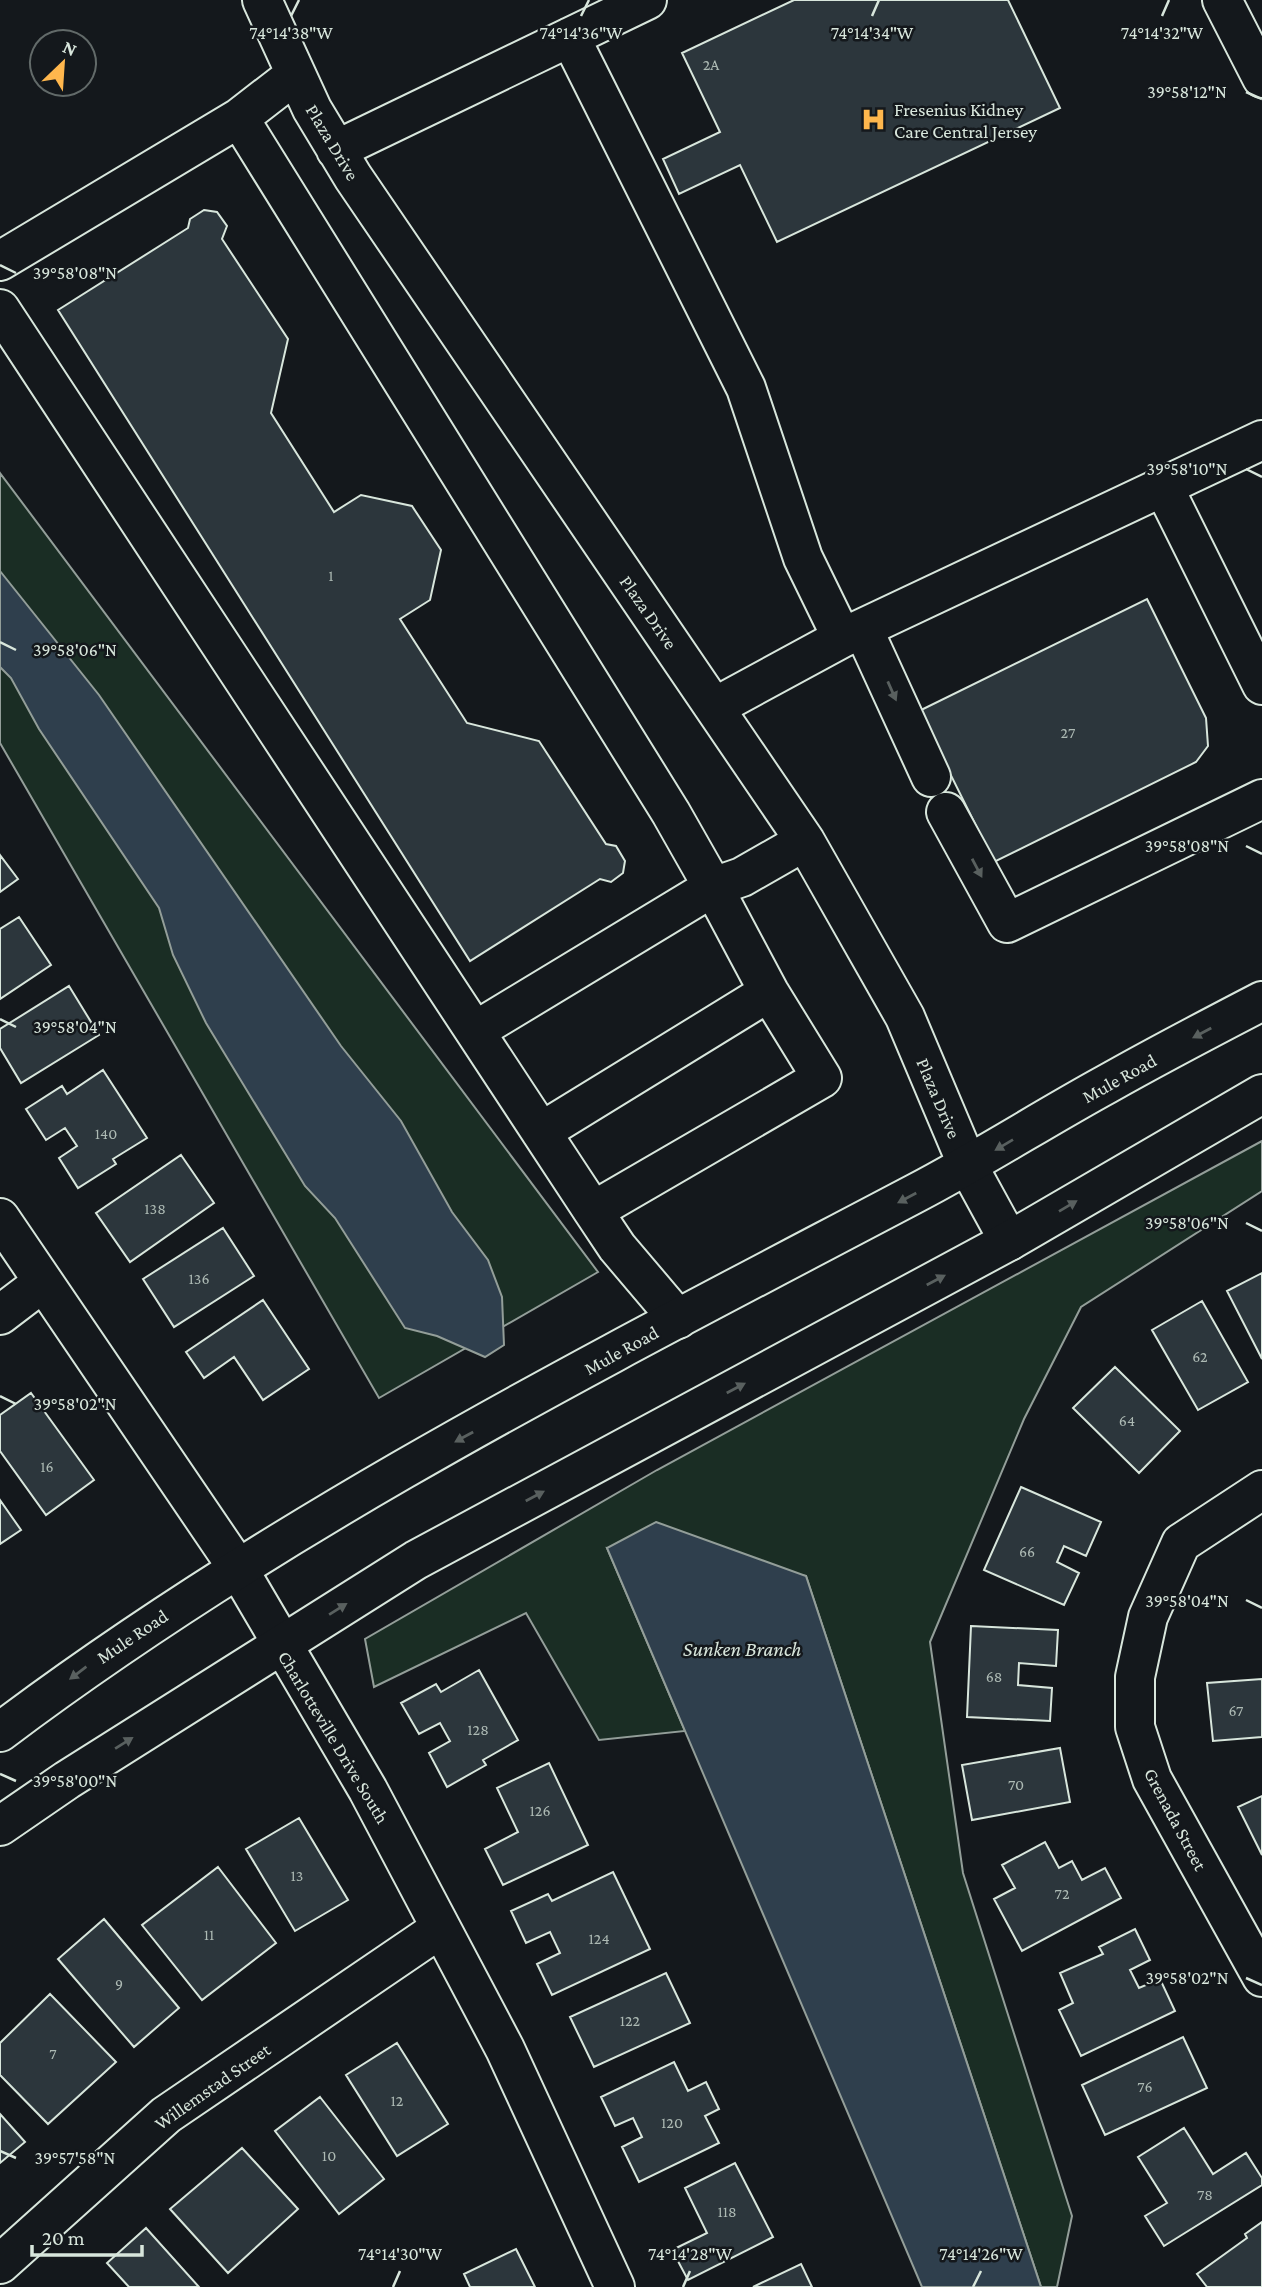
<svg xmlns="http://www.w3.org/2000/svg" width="1262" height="2287" viewBox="0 0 1262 2287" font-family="'Crimson Pro',serif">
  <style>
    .green { fill: #1a2d24; stroke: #939e99; stroke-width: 2 }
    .water { fill: #2f3f4d; stroke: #939e99; stroke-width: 2 }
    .building { fill: #2c363c; stroke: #d8e6dc; stroke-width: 2 }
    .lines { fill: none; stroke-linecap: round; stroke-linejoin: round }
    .minor-casing { stroke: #d8e6dc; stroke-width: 42 }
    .major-casing { stroke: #d8e6dc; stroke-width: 42 }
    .minor { stroke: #14181c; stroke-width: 38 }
    .major { stroke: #14181c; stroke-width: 38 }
    .oneway { fill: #59605f }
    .ticks { fill: none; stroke: #d8e6dc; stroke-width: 2.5 }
    .labels { text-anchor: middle; stroke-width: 5; stroke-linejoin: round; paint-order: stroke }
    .number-label { font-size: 16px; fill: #adbab4 }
    .poi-label { font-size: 19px; fill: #d8e6dc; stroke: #14181c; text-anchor: start }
    .street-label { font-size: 19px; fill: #d8e6dc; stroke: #14181c }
    .water-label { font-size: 21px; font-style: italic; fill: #d8e6dc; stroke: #14181c }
    .ticks-label { font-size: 18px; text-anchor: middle; fill: #d8e6dc; stroke: #14181c; stroke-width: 5; stroke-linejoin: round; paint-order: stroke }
  </style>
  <rect width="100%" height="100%" fill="#14181c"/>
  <path class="green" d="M0,473l598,799 -219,126 -379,-655z
    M1262,1141v50l-181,116 -57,112 -94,223 33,231 109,343 -15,71h-16l-235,-711 -199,-28 78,183 -86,9 -73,-127 -152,74 -9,-48 292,-169z"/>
  <path class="water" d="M0,571l99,124 242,351 60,75 51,91 36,48 14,37 2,48 -19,12 -48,-21 -32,-8 -70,-110 -30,-32 -99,-163 -33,-68 -14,-47 -120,-179 -28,-51 -11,-11z
    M656,1522l150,54 235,711h-119l-315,-739z"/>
  <path class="building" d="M794,0h214l52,108 -283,134 -37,-77 -61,29 -16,-35 57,-27 -38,-79z
    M204,210l13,2 10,14 -5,13 66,100 -17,74 63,99 27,-17 51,11 29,44 -11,50 -30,19 67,104 72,18 67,103 10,2 9,15 -2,12 -12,9 -11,-3 -130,82 -412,-651 130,-82 2,-9z
    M1147,599l59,119 2,28 -12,16 -202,100 -75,-151z
    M0,855l18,24 -18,13z
    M19,917l32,48 -51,34v-70z
    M69,986l30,49 -78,48 -21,-35v-19z
    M103,1070l44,68 -34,21 3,5 -38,24 -19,-30 18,-12 -12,-18 -19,12 -20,-31 36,-23 5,8z
    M181,1155l33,48 -84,59 -34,-49z
    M223,1228l31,48 -80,51 -31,-48z
    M1262,1273v86l-35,-68z
    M263,1300l46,69 -46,31 -29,-43 -30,21 -18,-26z
    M1202,1301l46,81 -50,28 -46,-80z
    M1115,1367l65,64 -41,42 -66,-65z
    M31,1393l63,87 -48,35 -46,-64v-36z
    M1021,1487l80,35 -15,34 -22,-10 -7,16 22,11 -15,32 -80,-35z
    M0,1500l21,30 -21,14z
    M971,1626l87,4 -2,36 -37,-3 -1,22 34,3 -2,33 -83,-4z
    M479,1670l39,70 -35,20 3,5 -39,22 -18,-34 21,-12 -10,-18 -21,11 -18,-31 35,-19 5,8z
    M1262,1679v58l-49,4 -6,-58z
    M1060,1748l10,54 -98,18 -10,-55z
    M549,1763l39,82 -85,40 -18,-36 33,-17 -21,-44z
    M1262,1796v59l-24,-48z
    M299,1818l49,82 -53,31 -49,-82z
    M1045,1842l14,26 13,-7 10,19 23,-12 16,30 -99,53 -28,-52 21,-11 -13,-23z
    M218,1867l58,76 -74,57 -60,-75z
    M613,1872l37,77 -98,46 -15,-31 23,-11 -10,-21 -24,11 -15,-32 37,-17 4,7z
    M104,1919l75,89 -45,39 -76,-88z
    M1135,1929l15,31 -20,10 9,18 21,-9 15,32 -94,45 -22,-46 14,-7 -13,-30 43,-19 -4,-7z
    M666,1973l24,50 -96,44 -24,-50z
    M50,1994l66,68 -68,62 -48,-49v-32z
    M1183,2037l24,51 -102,47 -23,-50z
    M397,2043l51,81 -51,32 -51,-81z
    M674,2062l14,29 18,-9 13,27 -14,7 14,27 -80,39 -17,-35 20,-10 -9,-19 -18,8 -14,-29z
    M320,2097l64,82 -45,35 -64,-83z
    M0,2114l25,28 -25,21z
    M1184,2128l29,46 33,-21 16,25v7l-98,61 -19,-30 22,-13 -29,-46z
    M242,2148l56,61 -70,64 -58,-64z
    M735,2163l38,74 -85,43 -16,-30 35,-17 -22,-45z
    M1262,2222v65h-55l-10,-13 50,-36 -2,-4z
    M146,2228l53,59h-70l-22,-24z
    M516,2249l19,38h-65l-6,-13z
    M801,2264l11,23h-59z"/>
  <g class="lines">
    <defs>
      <path id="minor" d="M262,0l50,109 41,68 452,664 100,176 63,149 41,75
        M1222,0l40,78
        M570,37l176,351 57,170 39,80
        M296,74l-57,44 432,695 42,74 29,-10 63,-36
        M336,150l311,-150
        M0,261l239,-143
        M0,309l593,902 24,36 61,72
        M1164,488l98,197
        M863,629l68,148
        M715,707l127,-69 420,-198
        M946,812l61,111 255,-124
        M475,1031l238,-144 56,105 53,86 -229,133
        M541,1132l228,-140
        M0,1218l237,349 131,223 137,259 110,238
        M0,1315l42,-32
        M1262,1490l-81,53 -33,74 -13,60v50l17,52 110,198
        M0,2264l166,-149 275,-187"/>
      <path id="major" d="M0,1732c283,-213 603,-374 916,-539 65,-34 127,-74 191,-109 51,-29 103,-56 155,-83
        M0,1826l67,-46 349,-220 593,-319 253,-147"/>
    </defs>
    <use href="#minor" class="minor-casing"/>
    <use href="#major" class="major-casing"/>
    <use href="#minor" class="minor"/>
    <use href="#major" class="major"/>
  </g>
  <defs><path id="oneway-solid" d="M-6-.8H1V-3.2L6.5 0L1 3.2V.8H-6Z" transform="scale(1.75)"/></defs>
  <g class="oneway">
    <use href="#oneway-solid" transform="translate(892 691) rotate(66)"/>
    <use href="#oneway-solid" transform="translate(977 868) rotate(62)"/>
    <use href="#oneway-solid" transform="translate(1202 1033) rotate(152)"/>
    <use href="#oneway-solid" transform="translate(1004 1145) rotate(149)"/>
    <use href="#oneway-solid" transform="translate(907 1198) rotate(152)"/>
    <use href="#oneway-solid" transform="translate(1068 1206) rotate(-31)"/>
    <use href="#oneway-solid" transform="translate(936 1280) rotate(-28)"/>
    <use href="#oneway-solid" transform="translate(736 1388) rotate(-28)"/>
    <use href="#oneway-solid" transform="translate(464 1437) rotate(151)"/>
    <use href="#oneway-solid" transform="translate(535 1496) rotate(-28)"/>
    <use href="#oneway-solid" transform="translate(338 1609) rotate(-32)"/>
    <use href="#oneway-solid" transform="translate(78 1673) rotate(143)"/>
    <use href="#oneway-solid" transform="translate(124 1743) rotate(-32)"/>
  </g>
  <path class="ticks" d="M291,16l8,-16M581,16l8,-16M872,16l7,-16M1162,16l7,-16M1246,92l16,7M0,265l16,8M1246,469l16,8M0,642l16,8M1246,846l16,8M0,1019l16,8M1246,1223l16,8M0,1396l16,8M1246,1600l16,8M0,1774l16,7M1246,1978l16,7M0,2151l16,7M393,2287l7,-16M683,2287l7,-16M973,2287l8,-16"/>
  <defs>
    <symbol id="hospital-bare" viewBox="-9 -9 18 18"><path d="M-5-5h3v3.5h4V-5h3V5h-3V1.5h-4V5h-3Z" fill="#ffb74d" stroke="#14181c" stroke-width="2.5" paint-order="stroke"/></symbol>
  </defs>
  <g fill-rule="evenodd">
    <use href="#hospital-bare" x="856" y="102" width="35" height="35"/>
  </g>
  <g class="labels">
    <g class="number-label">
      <text x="711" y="70">2A</text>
      <text x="331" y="581">1</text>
      <text x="1068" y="738">27</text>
      <text x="106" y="1139">140</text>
      <text x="155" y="1214">138</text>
      <text x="199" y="1284">136</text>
      <text x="1200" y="1362">62</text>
      <text x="1127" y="1426">64</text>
      <text x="47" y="1472">16</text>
      <text x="1027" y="1557">66</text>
      <text x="994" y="1682">68</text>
      <text x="1236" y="1716">67</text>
      <text x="478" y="1735">128</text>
      <text x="1016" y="1790">70</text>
      <text x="540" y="1816">126</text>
      <text x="297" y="1881">13</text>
      <text x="1062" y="1899">72</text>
      <text x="209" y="1940">11</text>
      <text x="599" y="1944">124</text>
      <text x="119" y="1989">9</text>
      <text x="630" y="2026">122</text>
      <text x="53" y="2059">7</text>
      <text x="1145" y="2092">76</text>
      <text x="397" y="2106">12</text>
      <text x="672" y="2128">120</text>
      <text x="329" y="2161">10</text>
      <text x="1205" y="2200">78</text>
      <text x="727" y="2217">118</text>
    </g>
    <g class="poi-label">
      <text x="894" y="116">Fresenius Kidney<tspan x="894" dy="22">Care Central Jersey</tspan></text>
    </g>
    <g class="street-label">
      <text transform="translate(333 142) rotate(59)" y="7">Plaza Drive</text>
      <text transform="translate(649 612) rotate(55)" y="7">Plaza Drive</text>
      <text transform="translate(1119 1078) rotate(-29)" y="7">Mule Road</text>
      <text transform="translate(939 1098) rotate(67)" y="7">Plaza Drive</text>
      <text transform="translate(621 1350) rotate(-29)" y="7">Mule Road</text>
      <text transform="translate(132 1636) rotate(-34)" y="7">Mule Road</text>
      <text transform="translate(334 1737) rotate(59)" y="7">Charlotteville Drive South</text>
      <text transform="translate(1176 1819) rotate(62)" y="7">Grenada Street</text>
      <text transform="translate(212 2086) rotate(-35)" y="7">Willemstad Street</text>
    </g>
    <g class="water-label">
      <text x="742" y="1656">Sunken Branch</text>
    </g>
  </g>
  <g class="ticks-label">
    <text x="291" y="39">74°14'38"W</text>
    <text x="581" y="39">74°14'36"W</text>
    <text x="872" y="39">74°14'34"W</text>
    <text x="1162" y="39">74°14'32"W</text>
    <text x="1187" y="98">39°58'12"N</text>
    <text x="75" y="279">39°58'08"N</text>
    <text x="1187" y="475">39°58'10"N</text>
    <text x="75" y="656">39°58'06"N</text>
    <text x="1187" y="852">39°58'08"N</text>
    <text x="75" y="1033">39°58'04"N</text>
    <text x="1187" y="1229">39°58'06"N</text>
    <text x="75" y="1410">39°58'02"N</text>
    <text x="1187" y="1607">39°58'04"N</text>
    <text x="75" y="1787">39°58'00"N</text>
    <text x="1187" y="1984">39°58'02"N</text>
    <text x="75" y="2164">39°57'58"N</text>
    <text x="400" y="2260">74°14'30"W</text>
    <text x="690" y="2260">74°14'28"W</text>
    <text x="981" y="2260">74°14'26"W</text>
  </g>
  <g transform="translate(63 63) rotate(25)"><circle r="33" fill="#14181c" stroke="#626a69" stroke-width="2"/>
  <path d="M0-5L12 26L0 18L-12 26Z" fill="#ffb74d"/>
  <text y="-10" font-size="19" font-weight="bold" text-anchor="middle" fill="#d8e6dc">N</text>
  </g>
  <path d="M32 2245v10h110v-10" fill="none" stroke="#d8e6dc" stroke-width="3.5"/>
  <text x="42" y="2245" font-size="21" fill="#d8e6dc" stroke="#14181c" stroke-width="5" paint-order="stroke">20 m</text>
</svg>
